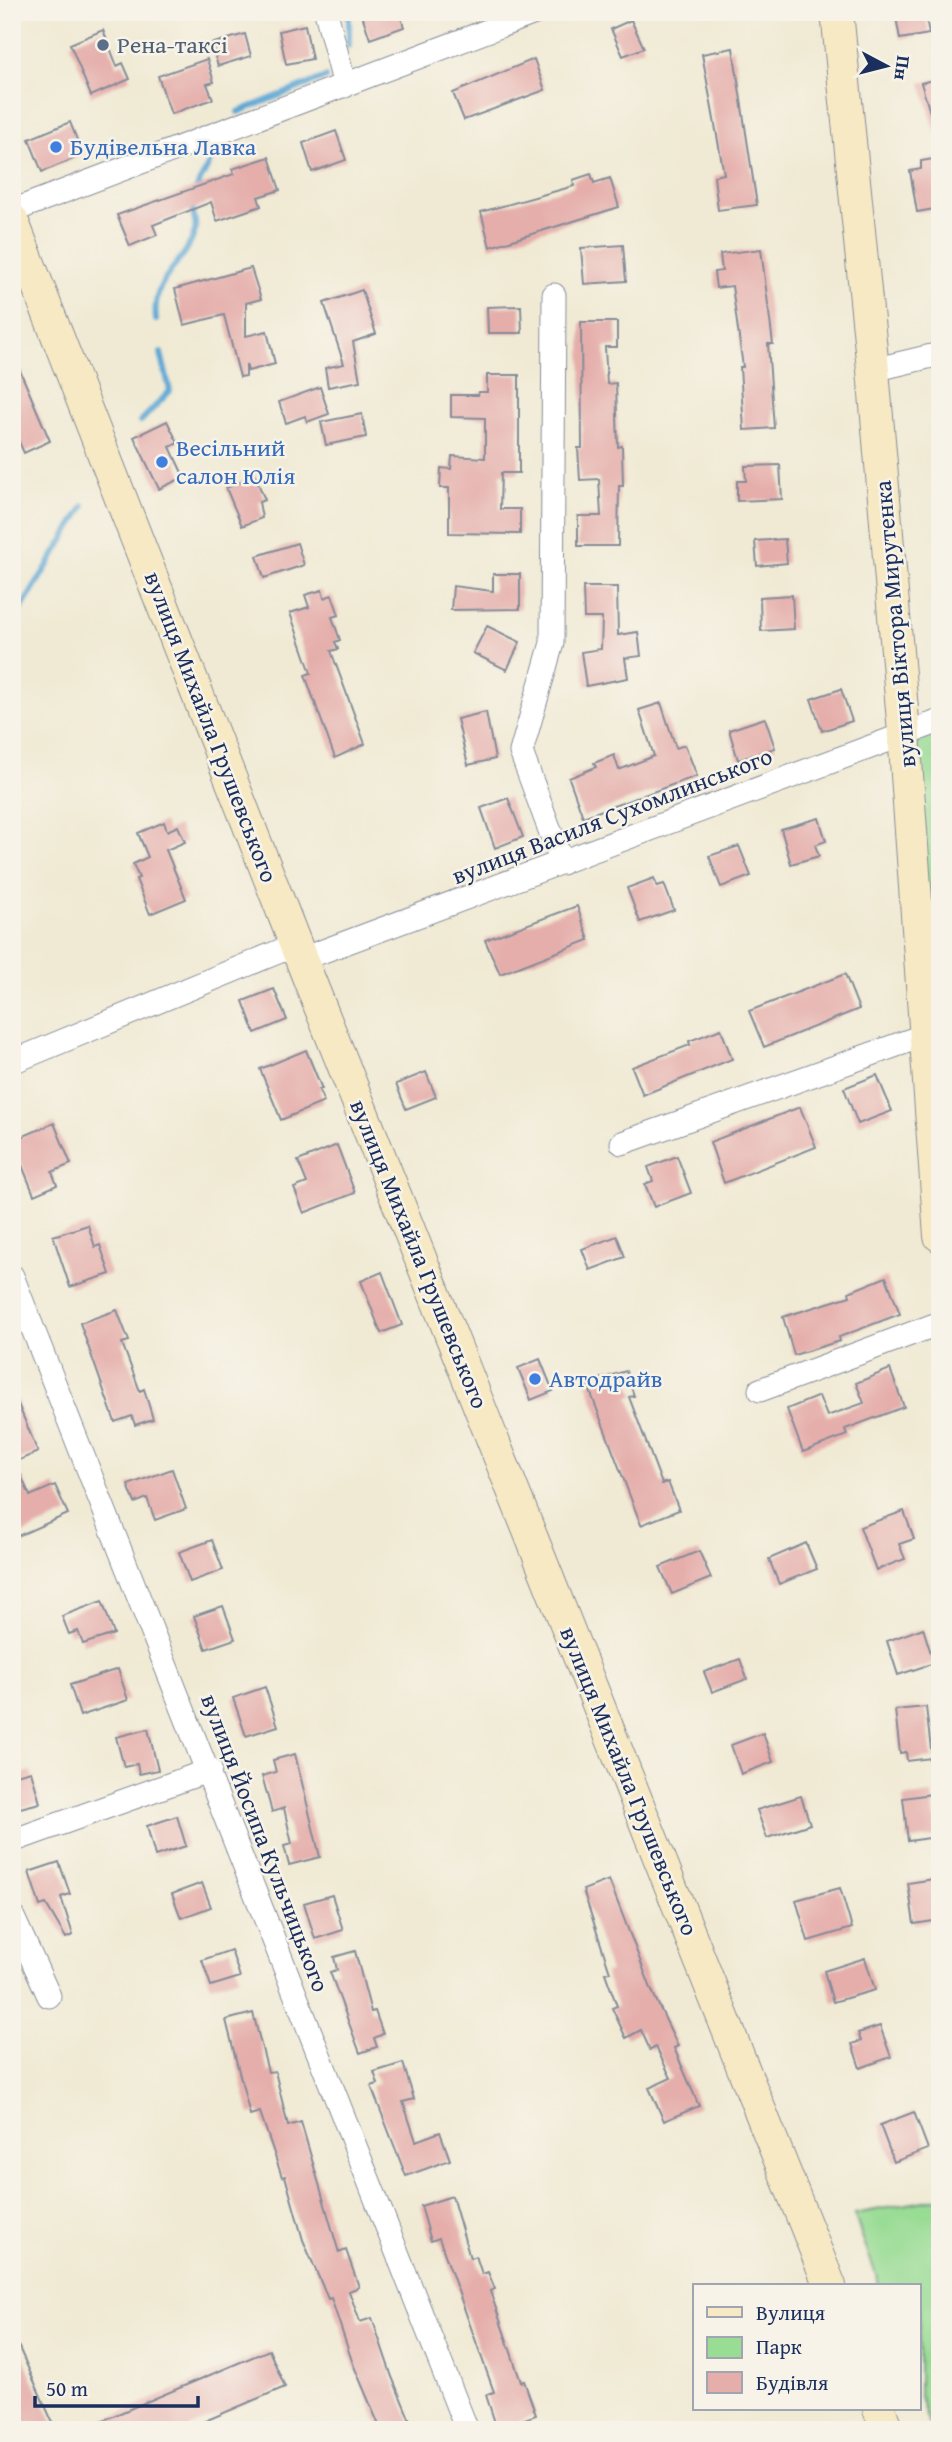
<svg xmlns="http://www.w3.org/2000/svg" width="952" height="2442" viewBox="0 0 952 2442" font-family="'Gentium Book Plus',serif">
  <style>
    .green { fill: #99dc94; stroke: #5a8679; stroke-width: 2 }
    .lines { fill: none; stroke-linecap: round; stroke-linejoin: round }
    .stream { stroke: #5ca7d4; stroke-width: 6 }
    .building { fill: #e5aeab }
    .street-casing { stroke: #868c99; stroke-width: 25 }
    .secondary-casing { stroke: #868c99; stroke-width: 34 }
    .street { stroke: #fff; stroke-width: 23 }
    .secondary { stroke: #f7e9c3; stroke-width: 32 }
    .service-dot { fill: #5c6f8a; stroke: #f7f3e8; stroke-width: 2.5 }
    .shop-dot { fill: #3f7fe0; stroke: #f7f3e8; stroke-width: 2.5 }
    .labels { text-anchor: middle; stroke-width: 5; stroke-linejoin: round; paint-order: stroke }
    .service-label { font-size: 24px; fill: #4e5e75; stroke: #f7f3e8; text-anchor: start }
    .shop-label { font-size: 24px; fill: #366cbe; stroke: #f7f3e8; text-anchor: start }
    .street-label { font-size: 24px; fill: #1b2f5e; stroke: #f7f3e8 }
  </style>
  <rect width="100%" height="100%" fill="#f7f3e8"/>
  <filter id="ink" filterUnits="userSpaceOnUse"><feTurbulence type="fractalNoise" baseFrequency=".0143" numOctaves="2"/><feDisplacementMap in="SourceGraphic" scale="14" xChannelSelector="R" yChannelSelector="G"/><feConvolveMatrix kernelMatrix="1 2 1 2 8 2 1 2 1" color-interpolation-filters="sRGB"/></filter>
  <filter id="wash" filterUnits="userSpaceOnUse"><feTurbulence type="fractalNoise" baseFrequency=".00686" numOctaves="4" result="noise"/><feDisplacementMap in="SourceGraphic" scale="28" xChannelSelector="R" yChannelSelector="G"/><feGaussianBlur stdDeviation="1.57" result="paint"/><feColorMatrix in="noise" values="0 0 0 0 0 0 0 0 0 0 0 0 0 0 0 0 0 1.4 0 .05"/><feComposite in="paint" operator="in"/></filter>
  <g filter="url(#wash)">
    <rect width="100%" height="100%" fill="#f0ead4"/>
    <path class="green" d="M940,727v446l-38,-433z
      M940,2198v232h-9l-12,-35v-109h-39l-26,-72z"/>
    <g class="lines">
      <path class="stream" d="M349,12v34
        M238,112l88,-35
        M194,193l21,-41
        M156,320c-5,-46 29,-53 39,-89 2,-7 -3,-19 -3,-27
        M141,421l29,-30 -9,-38
        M12,624l72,-118"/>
    </g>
    <g id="blocks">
      <path class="building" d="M361,12h38l5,15 -34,12z
        M895,12h30l4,22 -29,5z
        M631,20l13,28 -21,8 -12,-27z
        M305,25l7,34 -26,5 -7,-33z
        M103,30l14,36 6,-3 7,16 -39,17 -21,-52z
        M245,34l6,22 -33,10 -7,-22z
        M733,48l24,157 -39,5 -4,-34 10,-2 -22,-120z
        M207,59l7,23 -7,2 6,15 -42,15 -13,-38z
        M534,59l11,31 -81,30 -11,-27z
        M940,78v53l-4,1 -15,-49z
        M70,122l13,33 -41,17 -13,-33z
        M336,131l10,29 -34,12 -9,-29z
        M269,157l11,33 -22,7 3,9 -44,15 -6,-19 -58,23 4,10 -27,11 -13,-31 117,-41 -2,-5z
        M940,158v50l-23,4 -7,-41 11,-2v-8z
        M591,174l3,9 16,-5 9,29 -129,40 -9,-35 93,-26 -1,-6z
        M623,245l3,36 -42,3 -3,-36z
        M761,249l12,95h-5l6,84 -30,2 -4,-63h3l-11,-81 -16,2 -2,-16 8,-1 -2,-17z
        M251,268l10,31 -15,4v33l21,-5 8,33 -27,7 -2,-7v12l-6,1 -16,-62 -40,10 -9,-36z
        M362,290l14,44 -23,8 7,39 -32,6 -3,-19 19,-4 -20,-61z
        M521,306l1,27h-34l-1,-26z
        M581,322h36v25h-12l2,37 9,-1 2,64 4,-1 1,40h-4l-1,60h-40v-30h23l-2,-37 -19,1 -2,-32h4z
        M12,352l38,89 -26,12 -12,-27z
        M487,375h32v98h-18l-1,36h20v25l-71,-1v-45h-9l1,-20 10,1 1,-13 33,2v-40l-34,-1v-22h27l1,-3h8z
        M320,387l9,27 -22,8 -2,-6 -19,7 -7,-21z
        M362,414l4,23 -40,8 -5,-23z
        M167,421l11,22 -8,4 14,30 -25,12 -25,-52z
        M780,465l2,34 -45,2v-20h9l-1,-15z
        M255,476l10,24 -6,2 3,16 -20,8 -16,-38z
        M785,539l2,24 -30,3 -2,-25z
        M297,543l7,22 -40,13 -7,-22z
        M493,574h27v35l-69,1 2,-24 40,5z
        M583,587h34l1,48 20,-3 3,24 -16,2 3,20 -42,8 -5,-34 20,-3 1,-31h-18z
        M322,590l2,8 8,-3 7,20 -7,2 8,23 -5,2 3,7 -7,2 34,93 -30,14 -30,-83 6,-2 -21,-60 19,-6 -4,-12z
        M792,595l2,34 -33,2 -1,-34z
        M487,626l33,16 -13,28 -34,-17z
        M841,689l11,32 -30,10 -11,-32z
        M661,703l15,45 9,-3 12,31 -114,41 -14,-39 27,-11 -2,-4 20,-8 5,15 35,-14 -15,-46z
        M486,712l9,47 -27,6 -11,-46z
        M765,718l10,30 -37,12 -9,-30z
        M508,798l15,39 -28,11 -14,-40z
        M819,818l7,23 -11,4 4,11 -28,8 -10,-35z
        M164,822l3,9 11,-5 7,16 -19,8 20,49 -36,15 -14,-35 3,-1 -6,-14 15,-7 -10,-24z
        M739,846l12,30 -30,11 -12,-31z
        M654,878l3,8 7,-2 10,26 -34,12 -13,-34z
        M577,906l12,34 -89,34 -15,-34z
        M845,974l14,35 -95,38 -15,-36z
        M274,989l13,31 -32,13 -12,-32z
        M721,1029l11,30 -89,36 -11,-28 58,-22 -1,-4z
        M306,1050l16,39 -3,1 5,12 -43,18 -21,-51z
        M426,1072l10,25 -30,12 -10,-25z
        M877,1075l15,36 -34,13 -14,-36z
        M800,1107l16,40 -92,36 -14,-41z
        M54,1123l17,41 -19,8 5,13 -23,10 -22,-54z
        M337,1145l18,48 -51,20 -10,-25 13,-5 -9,-22z
        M677,1156l14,37 -37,14 -9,-23 8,-3 -5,-14z
        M88,1225l7,22 5,-2 10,29 -40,13 -17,-51z
        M617,1236l8,21 -35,13 -8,-21z
        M382,1272l20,53 -21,8 -20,-52z
        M886,1277l14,37 -61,23 1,4 -46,14 -11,-38 67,-21 -1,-4z
        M117,1310l12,31 -7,2 18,48 4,-2 9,30 -18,6 -3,-9 -17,6 -35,-99z
        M540,1359l13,32 -22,9 -13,-32z
        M890,1369l14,38 -59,22 2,6 -44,17 -16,-43 32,-13 8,20 37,-13 -8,-20z
        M626,1371l8,25 -5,1 33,87 6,-2 11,28 -38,15 -54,-142z
        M13,1392l25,60 -23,10 15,34 25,-11 13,29 -50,22 -6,-14z
        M172,1469l14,40 -31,11 -8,-22 -12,5 -7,-18z
        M904,1511l10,28 -15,5 6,15 -29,11 -16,-43z
        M212,1540l11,30 -33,12 -11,-30z
        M806,1543l11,26 -38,15 -10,-25z
        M699,1551l12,27 -39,16 -12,-27z
        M102,1601l12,33 -31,10 -5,-13 -9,3 -7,-18z
        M223,1606l12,33 -29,10 -12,-33z
        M923,1628l11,35 -36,12 -11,-34z
        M740,1659l7,20 -35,13 -8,-20z
        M118,1669l10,31 -48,16 -10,-31z
        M265,1687l13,39 -32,10 -13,-38z
        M926,1707l6,51 -25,3 -1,-9 -6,1 -5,-43z
        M148,1729l10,41 -19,4 -2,-10 -13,3 -8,-30z
        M763,1733l10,29 -32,12 -10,-29z
        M295,1754l25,103 -31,8 -5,-19 8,-2 -8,-36 -12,4 -10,-36 14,-4 -3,-12z
        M31,1771l9,32 -28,7v-34z
        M932,1794l5,43 -29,4 -5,-43z
        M801,1796l9,28 -43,14 -10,-28z
        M177,1816l9,30 -31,10 -8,-30z
        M59,1862l11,32 -9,3 12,38 -7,3 -20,-34 -6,2 -11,-34z
        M940,1878v42l-26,4 -6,-41z
        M609,1880l43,111 26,55 -4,2 25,58 -35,15 -15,-33 22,-10 -15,-31 -6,3 -9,-20 -15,8 -14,-30 5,-2 -12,-33 5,-1 -27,-82z
        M202,1883l9,24 -30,11 -9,-24z
        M840,1888l12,40 -44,13 -12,-41z
        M332,1895l11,35 -28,9 -11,-36z
        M231,1950l9,27 -29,9 -9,-26z
        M355,1951l16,61 4,-1 8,23 -9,4 3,9 -17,6 -30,-81 7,-2 -3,-13z
        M865,1958l10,32 -42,12 -9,-31z
        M253,2013l15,59 7,-1 13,55 13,-4 38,131 7,-3 13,37 -10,4 11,31 12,-4 20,59 22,53h-33l-28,-66 -22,-66 -3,1 -25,-59 -18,-64 -3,1 -22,-65 -10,3 -24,-95z
        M880,2026l11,31 -31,11 -8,-24 9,-3 -3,-8z
        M403,2063l11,36 -11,3 13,39 24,-9 10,28 -44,16 -35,-90 7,-2 -4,-12z
        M914,2112l14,37 -34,13 -14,-37z
        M452,2196l18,62 6,-2 6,18 6,-2 7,17 -5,2 31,91 3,-1 12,34 -39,14 -11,-34 8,-3 -55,-154 -8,3 -10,-35z
        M12,2332l44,98h-44z
        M269,2350l16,37 -101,43h-104z"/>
    </g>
  </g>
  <g filter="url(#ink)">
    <use href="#blocks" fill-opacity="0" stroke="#868c99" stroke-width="2"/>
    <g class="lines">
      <defs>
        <path id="street" d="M326,12l19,74
          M12,211l525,-199
          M554,295l-2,348 -31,109 41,111
          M873,370l67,-16
          M12,1062l273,-113 17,10 638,-238
          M622,1143l303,-108
          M12,1276l455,1154
          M760,1390l180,-67
          M12,1841l198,-71
          M12,1915l37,81"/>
        <path id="secondary" d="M837,12l36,358 31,363 36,503
          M12,220l297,759 521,1307
          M879,2409l8,21"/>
      </defs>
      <use href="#street" class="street-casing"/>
      <use href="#secondary" class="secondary-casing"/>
      <use href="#street" class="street"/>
      <use href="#secondary" class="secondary"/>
    </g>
  </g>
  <circle class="service-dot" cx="103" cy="45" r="7"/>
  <g class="shop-dot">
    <circle cx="56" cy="147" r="7"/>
    <circle cx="162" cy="462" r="7"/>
    <circle cx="535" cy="1379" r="7"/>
  </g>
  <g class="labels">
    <g class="service-label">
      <text x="117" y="53">Рена-таксі</text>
    </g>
    <g class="shop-label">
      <text x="70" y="155">Будівельна Лавка</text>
      <text x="176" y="456">Весільний<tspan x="176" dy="28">салон Юлія</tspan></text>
      <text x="549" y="1387">Автодрайв</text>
    </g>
    <g class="street-label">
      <text transform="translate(895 624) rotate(-95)" y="8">вулиця Віктора Мирутенка</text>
      <text transform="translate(211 727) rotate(69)" y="8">вулиця Михайла Грушевського</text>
      <text transform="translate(612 816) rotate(-21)" y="8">вулиця Василя Сухомлинського</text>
      <text transform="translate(419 1254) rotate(68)" y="8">вулиця Михайла Грушевського</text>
      <text transform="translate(629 1781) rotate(68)" y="8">вулиця Михайла Грушевського</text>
      <text transform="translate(265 1843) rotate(69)" y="8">вулиця Йосипа Кульчицького</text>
    </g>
  </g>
  <rect width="952" height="2442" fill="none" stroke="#f7f3e8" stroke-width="42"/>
  <rect x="693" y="2284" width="228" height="126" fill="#f7f3e8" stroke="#9fa5b1" stroke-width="2"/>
  <rect x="707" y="2307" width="35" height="10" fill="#f7e9c3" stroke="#9fa5b1" stroke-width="2"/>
  <text x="756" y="2320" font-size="21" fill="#1b2f5e">Вулиця</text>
  <rect x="707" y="2337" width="35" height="21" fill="#99dc94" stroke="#9fa5b1" stroke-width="2"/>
  <text x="756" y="2354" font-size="21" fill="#1b2f5e">Парк</text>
  <rect x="707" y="2372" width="35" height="21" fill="#e5aeab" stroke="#9fa5b1" stroke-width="2"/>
  <text x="756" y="2390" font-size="21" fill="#1b2f5e">Будівля</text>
  <g transform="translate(886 66) rotate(97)" stroke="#f7f3e8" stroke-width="5" paint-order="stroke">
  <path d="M0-5L12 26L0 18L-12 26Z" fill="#1b2f5e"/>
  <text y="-10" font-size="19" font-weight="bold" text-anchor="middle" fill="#1b2f5e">Пн</text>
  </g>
  <path d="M35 2396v10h163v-10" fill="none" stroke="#1b2f5e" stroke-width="3.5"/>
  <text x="46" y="2396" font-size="21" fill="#1b2f5e" stroke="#f7f3e8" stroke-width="5" paint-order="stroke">50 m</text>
</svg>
